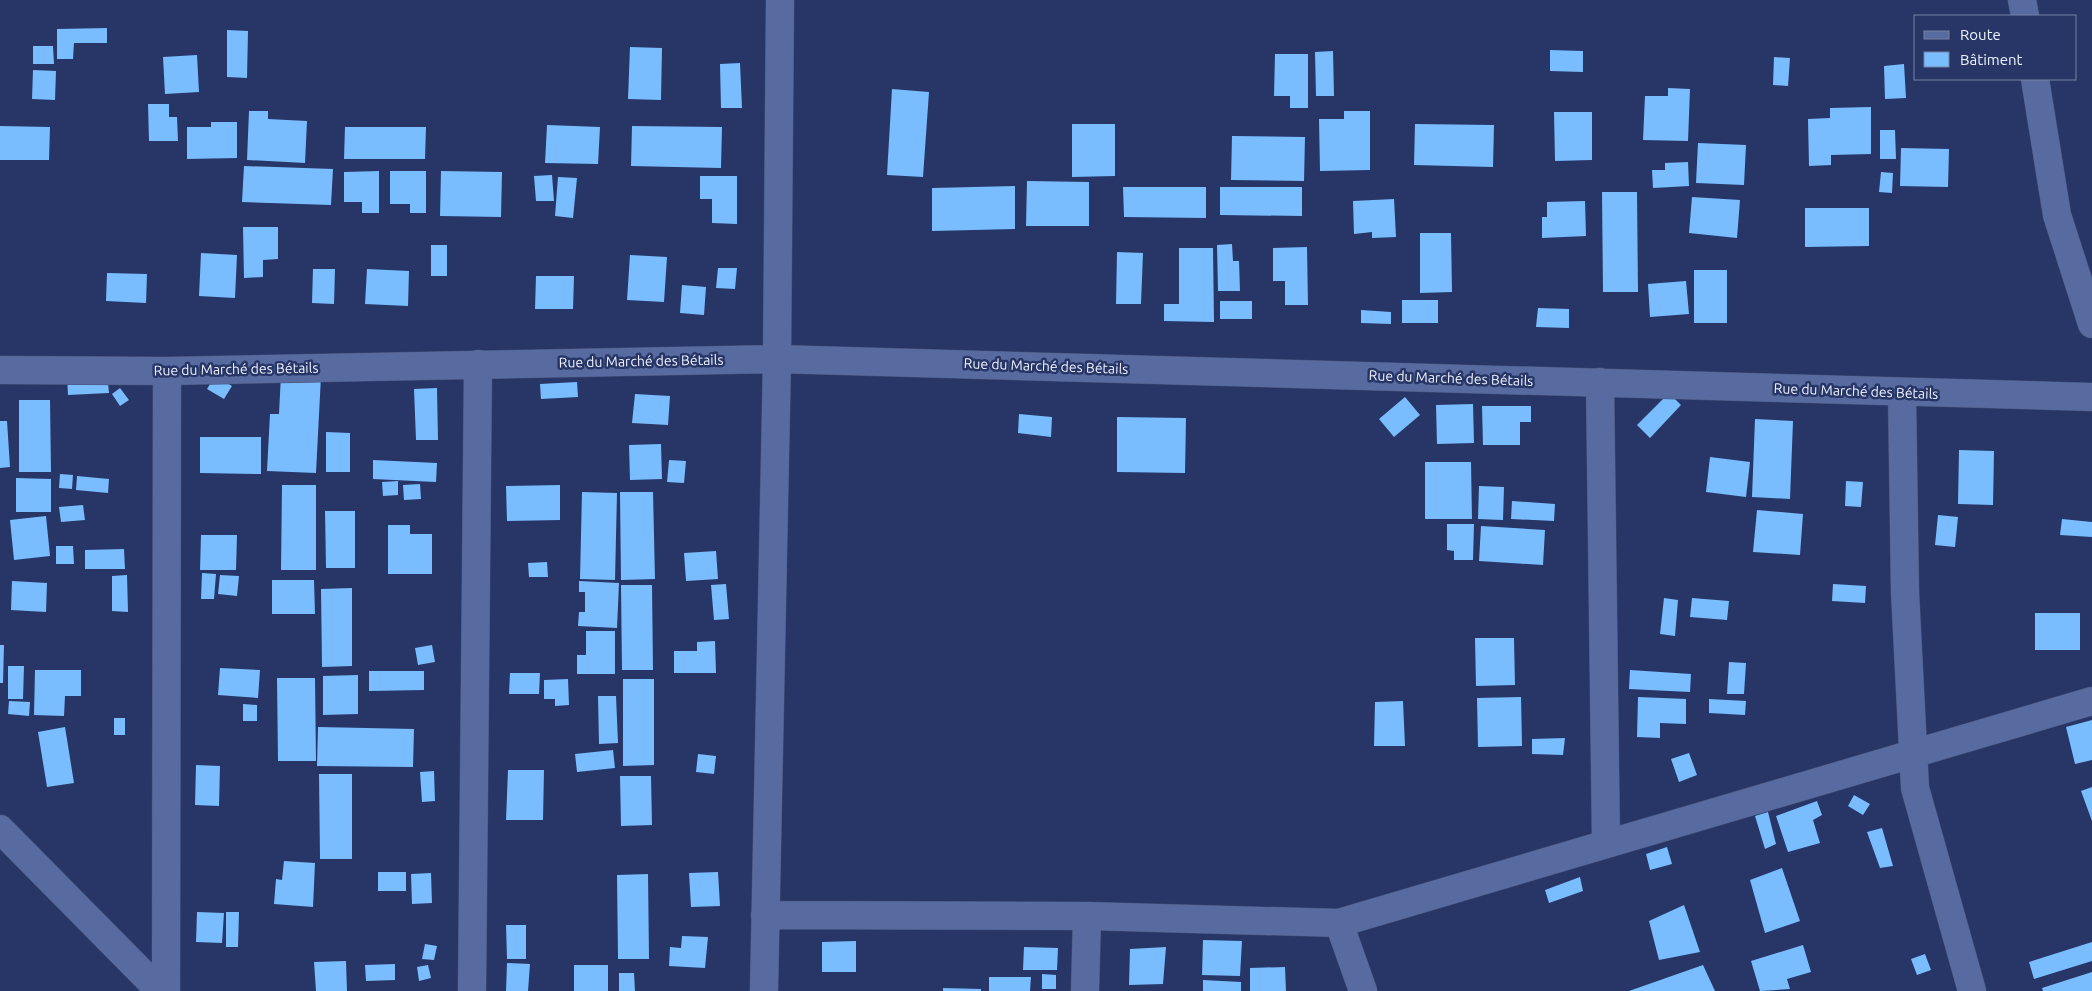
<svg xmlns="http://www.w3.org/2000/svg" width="2092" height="991" viewBox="0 0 2092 991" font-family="Ubuntu,sans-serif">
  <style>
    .building { fill: #79bdfe }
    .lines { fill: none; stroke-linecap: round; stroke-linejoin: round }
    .minor-casing { stroke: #454f75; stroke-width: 29 }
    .minor { stroke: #586ba0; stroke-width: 28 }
    .labels { text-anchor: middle; stroke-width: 5; stroke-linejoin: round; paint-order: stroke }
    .street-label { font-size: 14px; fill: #edf2fe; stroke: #273667 }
  </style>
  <rect width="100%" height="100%" fill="#273667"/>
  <path class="building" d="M107,28v15h-33l-1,16h-16v-30z
    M227,30l21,1 -1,47 -20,-1z
    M33,46h20l1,18h-21z
    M630,47l32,1 -1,52 -33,-1z
    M1550,50l33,1v21l-33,-1z
    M1333,51l1,45h-18l-1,-44z
    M1275,54h33v54h-18v-12h-16z
    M197,55l2,37 -34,2 -2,-37z
    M1774,57l16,1 -2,28 -15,-1z
    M740,63l2,45h-21l-1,-44z
    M1904,64l2,34 -21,1 -1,-33z
    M33,70l23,1 -1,29 -23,-1z
    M1668,88l22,1 -2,52 -45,-1 2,-44h23z
    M892,89l37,3 -6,85 -36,-2z
    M148,104h21v13h8l1,24h-29z
    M1871,107v47l-40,1v10l-22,1 -1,-47 22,-1v-10z
    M249,111h19v8l39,2 -2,42 -58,-3z
    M1344,111h26v59l-50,1 -1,-52h25z
    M1554,112h38v48l-37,1z
    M211,122h26v36l-50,1v-32h24z
    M1072,124h43v52l-43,1z
    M1415,124l79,1 -1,42 -79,-2z
    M547,125l53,2 -2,37 -53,-1z
    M0,126l50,1 -1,33h-49z
    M632,126l90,1 -1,41 -90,-2z
    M345,127h81l-1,32h-81z
    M1880,130h15l1,29h-16z
    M1232,136l73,1 -1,44 -73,-1z
    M1698,143l48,2 -2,40 -48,-2z
    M1901,148l48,1 -1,38 -48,-1z
    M1688,162l1,24 -36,2 -1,-18h13v-7z
    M244,166l89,3 -2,36 -89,-3z
    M379,171v42h-17v-11h-18v-30z
    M390,171h36v42h-16v-9h-20z
    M441,171l61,1 -1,45 -61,-1z
    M1881,172l12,1 -1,20 -13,-1z
    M552,175l2,26h-18l-2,-25z
    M700,176h37v48l-25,-1v-24h-12z
    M558,177l19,1 -4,40 -18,-2z
    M1027,181l62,1v44h-63z
    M1015,186v43l-83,2v-43z
    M1123,187h83v31l-82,-1z
    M1220,187h82v29l-82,-1z
    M1602,192h35l1,100h-35z
    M1692,197l48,3 -3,38 -48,-5z
    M1394,199l2,38 -24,1v-6l-18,2 -1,-33z
    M1585,201l1,35 -44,2v-21h5v-15z
    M1805,208h64v38l-64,1z
    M243,227h35v32l-15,1v17l-19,1z
    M1420,233h31l1,59 -32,1z
    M1232,244l1,17h6l1,30h-22l-1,-46z
    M431,245h16v31h-16z
    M1307,247l1,58h-23v-24h-12v-33z
    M1179,248h34l1,74 -50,-1v-17h15z
    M1117,252l26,1 -2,51h-25z
    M201,253l36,2 -2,43 -36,-2z
    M630,255l37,2 -3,45 -37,-2z
    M718,268h19l-2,21 -19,-1z
    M313,269h22l-1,35 -22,-1z
    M367,269l42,2 -1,35 -43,-2z
    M1694,270h33v53h-33z
    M107,273l40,1 -1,29 -40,-2z
    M536,276h38l-1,33h-38z
    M1686,281l3,33 -39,3 -2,-33z
    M682,285l24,2 -2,28 -24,-2z
    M1402,300h36v23h-36z
    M1220,301h32v18h-32z
    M1538,308l31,1v19l-33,-1z
    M1361,310l30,2v12l-30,-1z
    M107,373l2,20 -41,2 -1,-19z
    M281,374l40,2 -5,97 -49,-2 3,-57h9z
    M215,376l17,10 -8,13 -17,-10z
    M577,382l1,15 -37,2 -1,-15z
    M120,388l9,12 -9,6 -8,-12z
    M437,388l1,52h-22l-2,-51z
    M1669,393l12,12 -31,33 -13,-13z
    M635,394l35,2 -2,29 -36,-2z
    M1405,397l15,18 -26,22 -15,-18z
    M19,400h31l1,72h-32z
    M1473,404l1,39 -37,1 -1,-39z
    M1482,406h49v16h-11v23h-37z
    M1019,414l33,3 -1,20 -33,-4z
    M1117,417l69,1 -1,55 -68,-1z
    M1755,419l38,2 -3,78 -38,-2z
    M0,421h7l3,46 -10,1z
    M326,432l24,1v39h-24z
    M200,437h61v37l-61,-1z
    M661,444l1,35 -32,1 -1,-35z
    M1959,450l35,1 -1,54 -35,-1z
    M1710,457l40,5 -4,35 -40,-5z
    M373,460l64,3 -1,19 -63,-3z
    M669,460l17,1 -2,22 -17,-1z
    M1425,462h46l1,57h-47z
    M60,474l13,1 -1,14 -13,-1z
    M77,476l32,3 -1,14 -32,-3z
    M16,478l35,1v33h-35z
    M398,481v14l-15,1 -1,-14z
    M1846,481l17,1 -2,25 -16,-1z
    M420,484l1,15 -17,1 -1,-15z
    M282,485h34v85h-35z
    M560,485v35l-53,1 -1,-35z
    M1479,486l25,1 -1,33 -25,-1z
    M582,492l35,1 -2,87 -35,-1z
    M620,492h33l2,87 -34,1z
    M1512,501l43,3 -1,17 -43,-2z
    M83,505l2,15 -24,2 -2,-15z
    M1757,510l46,4 -3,41 -47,-3z
    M325,511h30v57h-29z
    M1938,515l20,2 -3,30 -20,-2z
    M46,516l4,40 -36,4 -4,-40z
    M2062,519l30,3v15l-32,-2z
    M1447,524h27l-1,36h-19v-9l-7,-1z
    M388,525h22v9h22v40h-44z
    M1481,526l64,4 -2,35 -64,-4z
    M201,535h36l-1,35h-36z
    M56,546h17l1,18h-18z
    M124,549l1,20h-40v-19z
    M716,551l2,28 -32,2 -2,-28z
    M547,562l1,15h-19l-1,-14z
    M202,573l14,1 -2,25h-13z
    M127,575l1,37 -16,-1v-35z
    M220,575l19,1 -2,20 -19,-2z
    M272,580h42l1,34h-43z
    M12,581l35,2 -1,29 -35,-2z
    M579,581l40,2 -2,45 -39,-2 1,-14h6v-20h-6z
    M726,584l3,35 -15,1 -3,-35z
    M1833,584l33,2 -1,17 -33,-2z
    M621,585h31l1,85h-31z
    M352,588v78l-30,1 -1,-78z
    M1664,598l14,2 -3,36 -15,-2z
    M1692,598l37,3 -2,19 -37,-3z
    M2035,613h45v37h-45z
    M586,631h29v43h-38v-19h9z
    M1475,638h39l1,47 -39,1z
    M715,641l1,32h-42v-22h23v-9z
    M0,645h4l-1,38h-3z
    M432,645l3,17 -17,3 -3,-17z
    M1729,662l17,1 -2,31h-17z
    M8,666h16l-1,33h-15z
    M220,668l40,2 -2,28 -40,-3z
    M35,670h46v26h-16l-1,20 -30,-1z
    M1630,670l61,4 -1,18 -61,-3z
    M369,671h55v19l-55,1z
    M510,673h30l-1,21h-30z
    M358,675v39l-35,1v-39z
    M277,678h38l1,83h-38z
    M568,679l1,26 -14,1v-7h-11v-19z
    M623,679h31v86l-31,1z
    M598,696h18l2,47 -19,1z
    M1521,697l1,49 -44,1 -1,-49z
    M1638,697l48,2v25l-26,-1v15l-23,-1z
    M1709,699l37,2 -1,14 -36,-2z
    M9,701l21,1 -1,14 -21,-2z
    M1403,701l2,45h-31l1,-44z
    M243,704l14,1v16h-14z
    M114,718h11v17h-11z
    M2092,720v40l-17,4 -9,-37z
    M65,727l9,56 -27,4 -9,-55z
    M318,727l96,2 -1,38 -96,-1z
    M1565,738l-2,17 -31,-1v-15z
    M613,750l2,18 -38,4 -2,-18z
    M1689,753l8,22 -18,7 -8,-23z
    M698,754l18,2 -2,18 -18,-2z
    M196,765l24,1 -1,40 -24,-1z
    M508,770h36l-1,50h-37z
    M434,771l1,30 -13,1 -2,-30z
    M319,774h33v85h-32z
    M620,776h31l1,49 -31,1z
    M2092,787v34l-11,-30z
    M1854,795l16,9 -7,11 -15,-9z
    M1817,801l5,14 -9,5 7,23 -32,9 -12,-36z
    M1768,812l8,32 -11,5 -10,-33z
    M1882,828l11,38 -13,2 -13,-36z
    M1667,847l5,17 -22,6 -4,-16z
    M284,861l31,2 -2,44 -39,-3 2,-25 6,1z
    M1782,868l18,53 -35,12 -15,-53z
    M378,872h28v19h-28z
    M718,872l2,34 -29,1 -2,-34z
    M431,873l1,30 -20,1 -1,-30z
    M648,874l1,85h-31l-1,-84z
    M1580,877l3,14 -34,12 -4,-13z
    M1684,905l16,47 -41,8 -10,-39z
    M197,912l27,1 -2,30 -26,-1z
    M226,912h13l-1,35h-12z
    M506,925h20v34h-19z
    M682,936l26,1 -3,31 -36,-2 1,-19 11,1z
    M1203,940l39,1 -2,35 -38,-1z
    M856,941v31h-34v-30z
    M2092,942v19l-58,18 -5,-17z
    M425,944l12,2 -3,14 -12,-1z
    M1803,945l8,27 -24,7 3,10 -30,2 -9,-30z
    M1024,947l34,1 -1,22h-34z
    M1166,947l-3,37 -34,1 1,-36z
    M1925,954l6,16 -14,5 -6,-16z
    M346,961l1,30h-31l-2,-29z
    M507,963l23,1 -2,27h-22z
    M395,964v16l-29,1 -1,-16z
    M428,965l3,13 -12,3 -2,-14z
    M574,965h34v26h-34z
    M1703,965l12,26h-86z
    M1285,967l1,24h-36v-23z
    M2092,972v19h-49l-1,-3z
    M619,973h15l1,18h-16z
    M1042,974l14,1v14h-14z
    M989,977h42l-1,14h-41z
    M1203,980l38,2v9h-38z
    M943,988l38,1v2h-38z"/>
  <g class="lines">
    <defs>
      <path id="minor" d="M2022,0l3,16
        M2035,79l22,136 35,109
        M0,370l167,1 610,-12 1315,38
        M1600,382l6,462
        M1902,393l3,199 10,196 57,203
        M0,829l160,162
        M765,915l322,1 -2,75
        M1087,916l252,7 753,-222
        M1339,923l24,68
        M166,991l1,-620
        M472,991l6,-627
        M764,991l13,-632 3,-359"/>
    </defs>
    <use href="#minor" class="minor-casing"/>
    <use href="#minor" class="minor"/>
  </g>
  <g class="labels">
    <g class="street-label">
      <text transform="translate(641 361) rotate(-1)" y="5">Rue du Marché des Bétails</text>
      <text transform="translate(1046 366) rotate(2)" y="5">Rue du Marché des Bétails</text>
      <text transform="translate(236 369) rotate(-1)" y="5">Rue du Marché des Bétails</text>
      <text transform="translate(1451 378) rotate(2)" y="5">Rue du Marché des Bétails</text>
      <text transform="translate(1856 391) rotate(2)" y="5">Rue du Marché des Bétails</text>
    </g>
  </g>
  <rect x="1914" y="15" width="162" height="65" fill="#273667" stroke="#7681a3"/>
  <rect x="1924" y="31" width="25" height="8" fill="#586ba0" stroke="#7681a3"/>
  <text x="1960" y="40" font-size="15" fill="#edf2fe">Route</text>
  <rect x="1924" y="52" width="25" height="15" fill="#79bdfe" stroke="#7681a3"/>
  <text x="1960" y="65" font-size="15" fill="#edf2fe">Bâtiment</text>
</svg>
